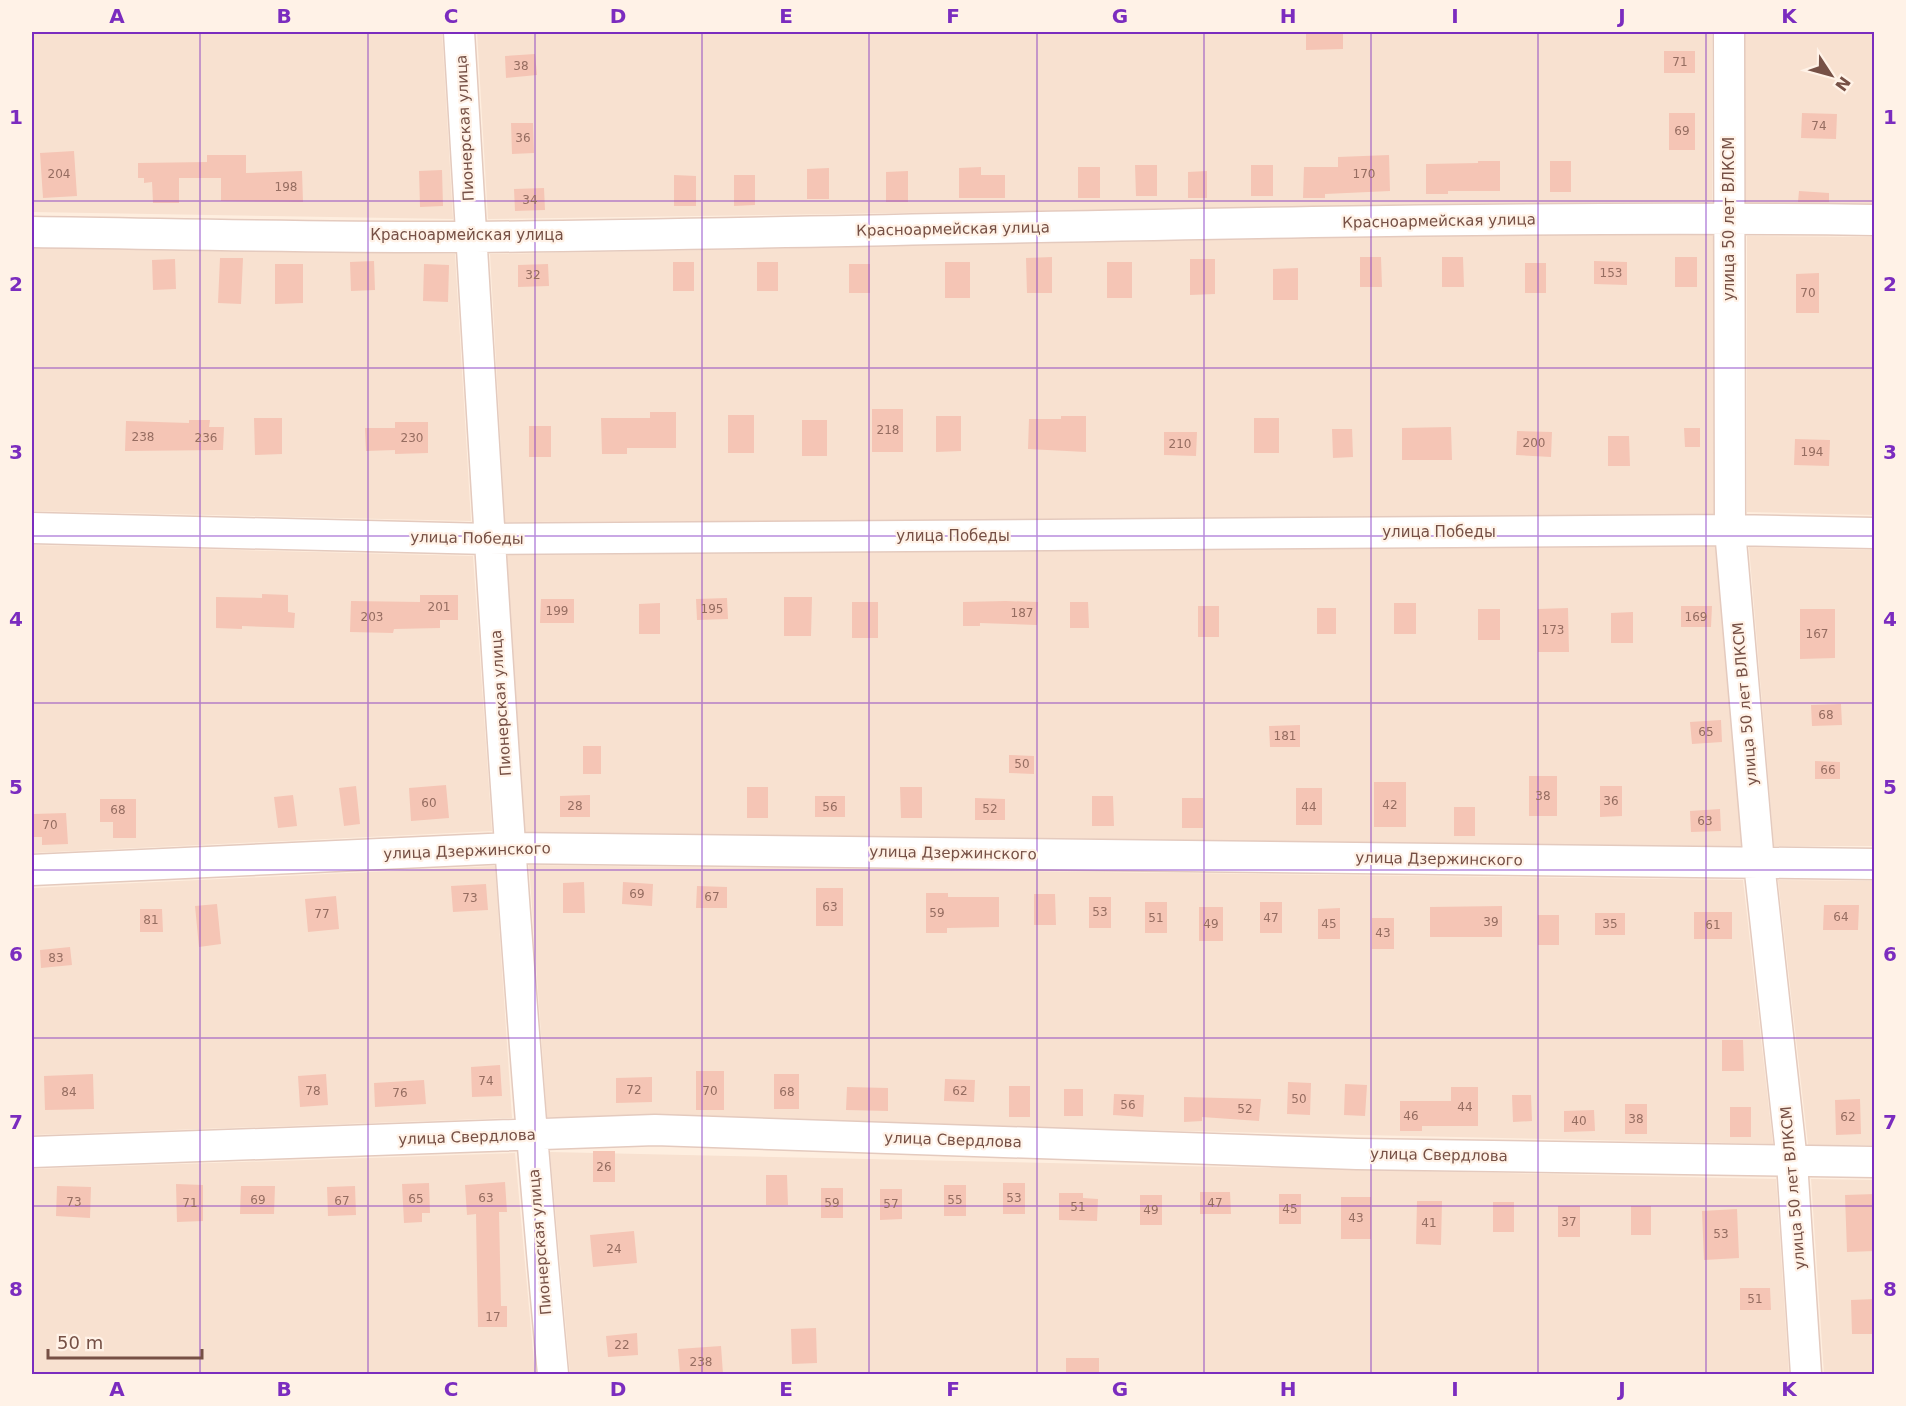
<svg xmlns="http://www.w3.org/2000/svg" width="1906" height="1406" viewBox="0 0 1906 1406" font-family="'DejaVu Sans',sans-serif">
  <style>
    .residential { fill: #f8e1d0 }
    .building { fill: #f5c5b5 }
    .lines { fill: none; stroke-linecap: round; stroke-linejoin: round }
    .minor-casing { stroke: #e4cabe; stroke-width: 33 }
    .minor { stroke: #fff; stroke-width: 30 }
    .grid { fill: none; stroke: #7b2cbf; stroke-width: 1.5; stroke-opacity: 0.55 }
    .labels { text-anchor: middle; stroke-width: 4.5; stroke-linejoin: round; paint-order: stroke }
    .number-label { font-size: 12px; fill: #966d61 }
    .street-label { font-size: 15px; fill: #765045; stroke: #fff2e7 }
    .neatline { fill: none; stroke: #7b2cbf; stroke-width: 2 }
    .grid-label { font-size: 20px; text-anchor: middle; font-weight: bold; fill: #7b2cbf }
  </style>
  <rect width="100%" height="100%" fill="#feeedf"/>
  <path class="residential" d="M32,32h410l11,187 -421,-7z
    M477,32h1235v169l-1224,18z
    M1745,32h129v182l-134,-1z
    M1721,230l-2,287 -1214,5 -15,-268z
    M1747,236l127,1v278l-127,-3z
    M32,247l423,7 16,267 -439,-10z
    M32,545l441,11 19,275 -460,22z
    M1719,546l26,301 -1223,-15 -19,-277z
    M1749,547l125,3v296h-100z
    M529,865l1214,15 30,264 -1226,-27z
    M495,866l17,252 -480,17v-247z
    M1778,880l96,1v264h-66z
    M550,1152l1226,27 13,195h-1219z
    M515,1153l20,221h-503v-205z
    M1811,1179l63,1v194h-50z"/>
  <path class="building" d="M1306,32h37v17l-37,1z
    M1664,51h31v22h-31z
    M535,54l2,21 -31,3 -1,-22z
    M1669,113h26v37h-26z
    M1802,113l35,1 -1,25 -35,-1z
    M511,123h22l1,30 -22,1z
    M74,151l3,45 -34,2 -3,-45z
    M207,155h39v18l56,-2 1,31 -82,-1v-23h-42v25h-26l-1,-21 -8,1v-5h-6v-15l69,-1z
    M1389,155l1,36 -65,3v4h-22l1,-31h34v-10z
    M1478,161h22v30h-52v3h-22v-30l52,-1z
    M1550,161h21v31h-21z
    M1135,165h22v31h-21z
    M1251,165h22v31h-22z
    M981,167v8h24v23h-46v-30z
    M1078,167h22v31h-22z
    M829,168v31h-22v-30z
    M442,170l1,36 -23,1 -1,-36z
    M908,171v31h-22v-30z
    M1207,171v27h-19v-26z
    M674,175l22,1v30h-22z
    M734,175h21v30l-21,1z
    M544,188l1,22 -30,1 -1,-22z
    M1799,191l30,2v9h-31z
    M1052,257v36h-25l-1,-35z
    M1360,257h21l1,30h-22z
    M1442,257h21l1,30h-22z
    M1675,257h22v30h-22z
    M220,258h23l-2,46 -23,-1z
    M175,259l1,30 -23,1 -1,-30z
    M1190,259h25v35l-25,1z
    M374,261l1,29 -24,1 -1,-29z
    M1594,261l33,1v23l-33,-1z
    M673,262h21v29h-21z
    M757,262h21v29h-21z
    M945,262h25v36h-25z
    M1107,262h25v36h-25z
    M1525,263h21v30h-21z
    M275,264h28v39l-28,1z
    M424,264l25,1 -1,37 -25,-1z
    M548,264l1,22 -31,1v-22z
    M849,264h21v29h-21z
    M1298,268v32h-25v-31z
    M1819,273v40h-23v-39z
    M872,409h31v43h-31z
    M650,412h26v36h-49v6h-25l-1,-36h49z
    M728,415h26v38h-26z
    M936,416h25v35l-25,1z
    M1061,416h25v36l-58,-3 1,-30h32z
    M254,418h28v36l-27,1z
    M1254,418h25v35h-25z
    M189,420h21l-1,7h15l-1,23 -98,1 1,-30 63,2z
    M802,420h25v36h-25z
    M395,422h33v31l-33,1v-4l-29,1 -1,-23h30z
    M529,426h22v31h-22z
    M1451,427l1,33h-50v-32z
    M1684,428h16v19h-15z
    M1332,429h20l1,28 -20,1z
    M1517,431l35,1 -1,25 -35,-2z
    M1164,432h33l-1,24 -32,-1z
    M1608,436h21l1,30h-22z
    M1795,439l35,1 -1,26 -35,-1z
    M262,594l26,1v17l7,1 -1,15 -52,-2v3l-26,-1v-31l46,1z
    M420,595h38v25h-18v8l-46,1 -1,4 -43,-1 1,-31 69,1z
    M784,597h28l-1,39h-27z
    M727,598l1,21 -31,1 -1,-21z
    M541,599h33v24h-34z
    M1006,601l32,1 -1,23 -57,-2v3h-17v-24z
    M852,602h26v36h-26z
    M1070,602h18l1,26h-19z
    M660,603v31h-21v-30z
    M1394,603h22v31h-22z
    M1198,606h21v31h-21z
    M1681,606h31l-1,21h-30z
    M1317,608h19v26h-19z
    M1568,608l1,44h-31v-43z
    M1478,609h22v31h-22z
    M1800,609h35v49l-35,1z
    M1633,612v31h-22v-30z
    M1841,704l1,21 -30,1 -1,-21z
    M1721,720l1,22 -30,2 -2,-22z
    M1300,725v22h-30l-1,-21z
    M583,746h18v28h-18z
    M1009,755l25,1v18l-25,-1z
    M1815,761l25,1v17h-25z
    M1529,776h28v40h-28z
    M1374,782h32v45h-32z
    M446,785l3,33 -38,3 -2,-33z
    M356,786l4,38 -16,2 -5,-38z
    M1600,786h22v30l-22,1z
    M747,787h21v31h-21z
    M900,787h22v31h-21z
    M1296,788h26v37h-26z
    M293,795l4,31 -19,2 -4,-31z
    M590,795v22h-30v-21z
    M815,796h30v21h-30z
    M1092,796h21l1,30h-22z
    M975,798l30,1v21h-30z
    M1182,798h21v30h-21z
    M100,799h36v39h-23v-16h-13z
    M1454,807h21v29h-21z
    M1720,809l1,22 -30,1 -1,-21z
    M66,813l2,31 -26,1v-8h-8l-1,-23z
    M584,882l1,31h-22v-30z
    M623,882l30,2 -1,22 -30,-2z
    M486,884l2,26 -35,2 -2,-26z
    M697,886l30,1v21h-31z
    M816,888h27v38h-27z
    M926,893h22v4h51v30l-52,1v5h-21z
    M1034,894h21l1,31h-22z
    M336,896l3,33 -31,3 -3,-33z
    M1089,897h22v31h-22z
    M1145,902h22v31h-22z
    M1260,902h22v31h-22z
    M217,904l4,40 -22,3 -4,-41z
    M1824,905h35l-1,25h-35z
    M1502,906v31h-72v-30z
    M1199,907h24v34h-24z
    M1340,908v31h-22v-30z
    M140,909h22l1,23h-23z
    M1694,912h38v27h-38z
    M1595,913h30v22h-30z
    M1538,915h21v30h-21z
    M1372,918h22v31h-22z
    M70,947l2,18 -31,3 -1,-18z
    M1722,1040h21l1,31h-22z
    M500,1065l2,31 -30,1 -1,-30z
    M696,1071h28v39h-28z
    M93,1074l1,35 -49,1 -1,-34z
    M326,1074l2,31 -28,2 -2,-31z
    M774,1074h25v35h-25z
    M652,1077v25l-36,1v-25z
    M945,1079l30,1 -1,22 -30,-1z
    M424,1080l2,24 -51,3 -1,-24z
    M1288,1082l23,1 -1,32 -23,-1z
    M1345,1084l22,1 -2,31 -21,-1z
    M1009,1086h21v31h-21z
    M847,1087l41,1v23l-42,-1z
    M1451,1087h27v39h-56v5h-22v-30h51z
    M1064,1089h19v27h-19z
    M1114,1094l30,1 -1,22 -30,-2z
    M1512,1095h19l1,26 -19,1z
    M1184,1097l77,2 -2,22 -57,-4v4l-18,1z
    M1860,1099l1,35 -25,1 -1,-35z
    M1625,1104h22v30h-22z
    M1730,1107h21v30h-21z
    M1594,1110l1,21 -31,1v-21z
    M593,1151h22v31h-22z
    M766,1175h21l1,30h-22z
    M505,1182l2,30h-8l2,94h6v21h-29l-2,-113 -9,1 -2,-30z
    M429,1183l1,30h-8v9l-18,1 -2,-39z
    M1003,1183h22v31h-22z
    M176,1184l27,1v36l-26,1z
    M944,1185h22v31h-22z
    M57,1186l34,1 -1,31 -34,-2z
    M241,1186h34l-1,28h-34z
    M355,1186l1,29 -28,1 -1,-29z
    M821,1188h22v30h-22z
    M880,1189h22v30l-22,1z
    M1200,1192h30l1,22h-31z
    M1059,1193h24v5l15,1 -1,22 -38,-1z
    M1279,1194h22v30h-22z
    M1875,1194v57l-28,1 -2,-57z
    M1140,1195h22v30h-22z
    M1341,1197h30v42h-30z
    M1417,1201h25l-1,44 -25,-1z
    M1493,1202h21v30h-21z
    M1558,1206h22v31h-22z
    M1631,1206h20v29h-20z
    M1737,1209l2,49 -35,2 -2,-49z
    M634,1231l3,32 -44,4 -3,-32z
    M1740,1288h30l1,22h-31z
    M1875,1299v35h-23l-1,-34z
    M816,1328l1,35 -25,1 -1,-35z
    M637,1333l1,22 -30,2 -2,-21z
    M721,1346l2,28h-43l-2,-25z
    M1066,1358h33v16h-33z"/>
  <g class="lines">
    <defs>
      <path id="minor" d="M459,32c27,447 52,896 94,1342
        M1729,32l1,498 29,333 33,299 14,212
        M32,232c148,2 296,6 444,5 466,-5 932,-23 1398,-17
        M32,528l457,11 1241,-9 144,3
        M32,870l479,-22 1363,16
        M32,1152l623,-22 702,24 517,8"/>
    </defs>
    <use href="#minor" class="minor-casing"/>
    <use href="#minor" class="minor"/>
  </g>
  <path class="grid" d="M200,32v1342M368,32v1342M535,32v1342M702,32v1342M869,32v1342M1037,32v1342M1204,32v1342M1371,32v1342M1538,32v1342M1706,32v1342M32,201h1842M32,368h1842M32,536h1842M32,703h1842M32,870h1842M32,1038h1842M32,1206h1842"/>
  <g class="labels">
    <g class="number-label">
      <text x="1680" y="66">71</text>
      <text x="521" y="70">38</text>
      <text x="1819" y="130">74</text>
      <text x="1682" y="135">69</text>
      <text x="523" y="142">36</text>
      <text x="59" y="178">204</text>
      <text x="1364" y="178">170</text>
      <text x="286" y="191">198</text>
      <text x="530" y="204">34</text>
      <text x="1611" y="277">153</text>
      <text x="533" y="279">32</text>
      <text x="1808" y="297">70</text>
      <text x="888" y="434">218</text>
      <text x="143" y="441">238</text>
      <text x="206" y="442">236</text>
      <text x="412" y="442">230</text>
      <text x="1534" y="447">200</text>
      <text x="1180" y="448">210</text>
      <text x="1812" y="456">194</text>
      <text x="439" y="611">201</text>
      <text x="712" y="613">195</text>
      <text x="557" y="615">199</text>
      <text x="1022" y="617">187</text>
      <text x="372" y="621">203</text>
      <text x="1696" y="621">169</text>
      <text x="1553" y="634">173</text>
      <text x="1817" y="638">167</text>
      <text x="1826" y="719">68</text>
      <text x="1706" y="736">65</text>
      <text x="1285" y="740">181</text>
      <text x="1022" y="768">50</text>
      <text x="1828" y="774">66</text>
      <text x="1543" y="800">38</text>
      <text x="1611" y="805">36</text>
      <text x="429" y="807">60</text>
      <text x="1390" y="809">42</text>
      <text x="575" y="810">28</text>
      <text x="830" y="811">56</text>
      <text x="1309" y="811">44</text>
      <text x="990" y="813">52</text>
      <text x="118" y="814">68</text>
      <text x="1705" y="825">63</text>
      <text x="50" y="829">70</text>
      <text x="637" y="898">69</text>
      <text x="712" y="901">67</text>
      <text x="470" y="902">73</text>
      <text x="830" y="911">63</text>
      <text x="1100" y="916">53</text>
      <text x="937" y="917">59</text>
      <text x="322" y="918">77</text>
      <text x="1841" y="921">64</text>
      <text x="1156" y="922">51</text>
      <text x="1271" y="922">47</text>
      <text x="151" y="924">81</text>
      <text x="1491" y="926">39</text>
      <text x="1211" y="928">49</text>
      <text x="1329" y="928">45</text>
      <text x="1610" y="928">35</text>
      <text x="1713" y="929">61</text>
      <text x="1383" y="937">43</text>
      <text x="56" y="962">83</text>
      <text x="486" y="1085">74</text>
      <text x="634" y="1094">72</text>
      <text x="313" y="1095">78</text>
      <text x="710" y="1095">70</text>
      <text x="960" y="1095">62</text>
      <text x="69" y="1096">84</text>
      <text x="787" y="1096">68</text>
      <text x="400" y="1097">76</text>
      <text x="1299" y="1103">50</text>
      <text x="1128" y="1109">56</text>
      <text x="1465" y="1111">44</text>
      <text x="1245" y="1113">52</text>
      <text x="1411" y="1120">46</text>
      <text x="1848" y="1121">62</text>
      <text x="1636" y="1123">38</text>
      <text x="1579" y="1125">40</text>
      <text x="604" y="1171">26</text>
      <text x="486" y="1202">63</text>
      <text x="1014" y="1202">53</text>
      <text x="416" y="1203">65</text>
      <text x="258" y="1204">69</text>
      <text x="955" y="1204">55</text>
      <text x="342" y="1205">67</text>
      <text x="74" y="1206">73</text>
      <text x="190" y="1207">71</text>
      <text x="832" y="1207">59</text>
      <text x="1215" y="1207">47</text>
      <text x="891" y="1208">57</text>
      <text x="1078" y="1211">51</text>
      <text x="1290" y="1213">45</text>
      <text x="1151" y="1214">49</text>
      <text x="1356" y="1222">43</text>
      <text x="1569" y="1226">37</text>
      <text x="1429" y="1227">41</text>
      <text x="1721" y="1238">53</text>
      <text x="614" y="1253">24</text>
      <text x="1755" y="1303">51</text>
      <text x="493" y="1321">17</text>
      <text x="622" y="1349">22</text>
      <text x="701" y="1366">238</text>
    </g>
    <g class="street-label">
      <text transform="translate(465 128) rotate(-93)" y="5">Пионерская улица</text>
      <text transform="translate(1729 219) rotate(-90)" y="5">улица 50 лет ВЛКСМ</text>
      <text transform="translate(1439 221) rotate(-1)" y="5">Красноармейская улица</text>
      <text transform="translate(953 229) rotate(-1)" y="5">Красноармейская улица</text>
      <text x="467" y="240">Красноармейская улица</text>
      <text x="1439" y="537">улица Победы</text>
      <text x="953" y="541">улица Победы</text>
      <text transform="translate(467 538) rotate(1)" y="5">улица Победы</text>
      <text transform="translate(501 703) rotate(-94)" y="5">Пионерская улица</text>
      <text transform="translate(1745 704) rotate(-95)" y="5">улица 50 лет ВЛКСМ</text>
      <text transform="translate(467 851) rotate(-2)" y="5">улица Дзержинского</text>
      <text transform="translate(953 853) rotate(1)" y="5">улица Дзержинского</text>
      <text transform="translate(1439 859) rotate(1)" y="5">улица Дзержинского</text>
      <text transform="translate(467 1137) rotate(-2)" y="5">улица Свердлова</text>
      <text transform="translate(953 1140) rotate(2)" y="5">улица Свердлова</text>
      <text transform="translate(1439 1155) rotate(1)" y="5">улица Свердлова</text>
      <text transform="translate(1793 1188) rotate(-95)" y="5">улица 50 лет ВЛКСМ</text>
      <text transform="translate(540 1242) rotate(-95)" y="5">Пионерская улица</text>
    </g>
  </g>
  <rect width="1906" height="1406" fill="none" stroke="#fff2e7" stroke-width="66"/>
  <g transform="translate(1831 75) rotate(126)" stroke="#fff2e7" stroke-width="4.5" paint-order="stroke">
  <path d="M0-4.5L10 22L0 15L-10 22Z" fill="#765045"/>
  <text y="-9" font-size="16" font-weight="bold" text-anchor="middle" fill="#765045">N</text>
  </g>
  <path d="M48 1349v9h154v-9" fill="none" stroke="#765045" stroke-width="3"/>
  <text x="57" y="1349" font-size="18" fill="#765045" stroke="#fff2e7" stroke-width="4.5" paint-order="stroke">50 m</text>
  <rect x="33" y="33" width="1840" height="1340" class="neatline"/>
  <g class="grid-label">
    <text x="117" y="23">A</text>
    <text x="284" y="23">B</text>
    <text x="451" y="23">C</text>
    <text x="618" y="23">D</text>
    <text x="786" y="23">E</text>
    <text x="953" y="23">F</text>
    <text x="1120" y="23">G</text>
    <text x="1288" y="23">H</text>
    <text x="1455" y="23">I</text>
    <text x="1622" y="23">J</text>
    <text x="1789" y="23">K</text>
    <text x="16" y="124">1</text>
    <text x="1890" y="124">1</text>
    <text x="16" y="291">2</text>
    <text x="1890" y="291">2</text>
    <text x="16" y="459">3</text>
    <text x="1890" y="459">3</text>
    <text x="16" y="626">4</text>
    <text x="1890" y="626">4</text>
    <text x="16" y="794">5</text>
    <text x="1890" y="794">5</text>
    <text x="16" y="961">6</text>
    <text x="1890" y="961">6</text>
    <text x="16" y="1129">7</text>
    <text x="1890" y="1129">7</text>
    <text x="16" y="1296">8</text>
    <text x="1890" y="1296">8</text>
    <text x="117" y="1396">A</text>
    <text x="284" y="1396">B</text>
    <text x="451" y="1396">C</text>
    <text x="618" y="1396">D</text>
    <text x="786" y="1396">E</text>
    <text x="953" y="1396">F</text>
    <text x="1120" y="1396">G</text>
    <text x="1288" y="1396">H</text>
    <text x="1455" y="1396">I</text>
    <text x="1622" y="1396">J</text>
    <text x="1789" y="1396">K</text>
  </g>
</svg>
